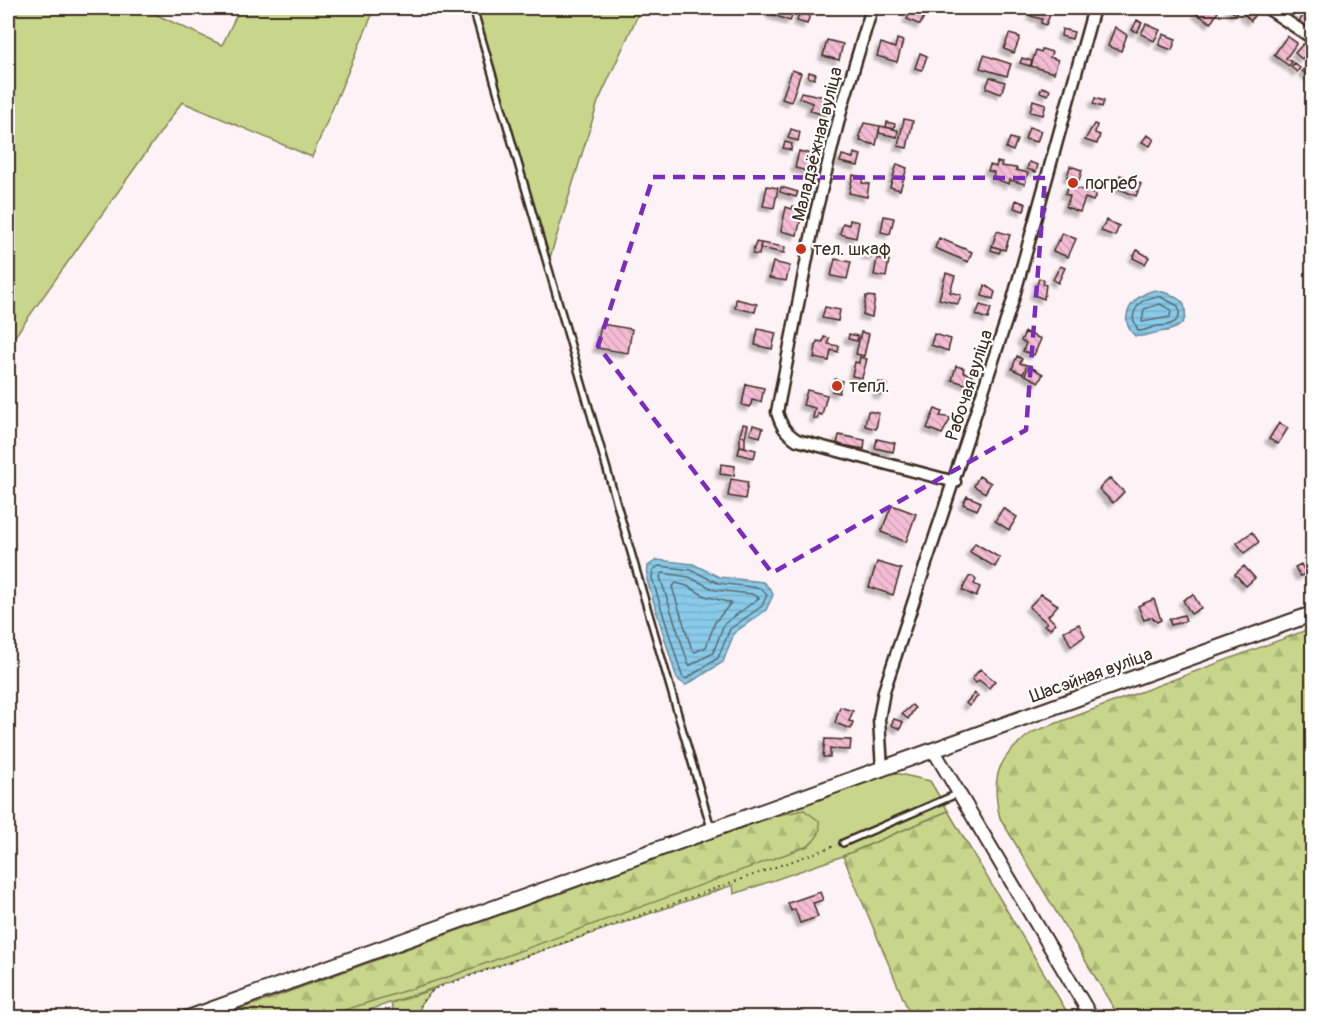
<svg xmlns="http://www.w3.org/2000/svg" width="1320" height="1025" viewBox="0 0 1320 1025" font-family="Pangolin,sans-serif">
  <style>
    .green { fill: #c7d68a; stroke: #818054; stroke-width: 1.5 }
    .forest { fill: url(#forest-firs); stroke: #818054; stroke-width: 1.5 }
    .water { fill: url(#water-rules); stroke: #6a8b98; stroke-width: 1.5 }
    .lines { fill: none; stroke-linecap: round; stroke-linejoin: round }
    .shore { stroke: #5a6a70; stroke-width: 1.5 }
    .building { fill: url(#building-back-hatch); stroke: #3b2a1e; stroke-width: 1.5; filter: url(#shadow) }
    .service-casing { stroke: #3b2a1e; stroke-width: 10 }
    .minor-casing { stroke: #3b2a1e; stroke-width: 15 }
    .tertiary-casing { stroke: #3b2a1e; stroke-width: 16 }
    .secondary-casing { stroke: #3b2a1e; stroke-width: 18 }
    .path { stroke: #3b2a1e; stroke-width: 2; stroke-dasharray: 1.5 4.5; stroke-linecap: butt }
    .service { stroke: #fff; stroke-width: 5 }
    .minor { stroke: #fff; stroke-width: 10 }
    .tertiary { stroke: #fff; stroke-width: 12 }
    .secondary { stroke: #fff; stroke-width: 14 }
    .marked { fill: none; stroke: #7b2cbf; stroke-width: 4.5; stroke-dasharray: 12 8; stroke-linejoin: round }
    .poi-dot { fill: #c8321e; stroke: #fff; stroke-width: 2 }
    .labels { text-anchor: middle; stroke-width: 4.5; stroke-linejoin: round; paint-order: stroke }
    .street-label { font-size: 18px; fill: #3b2a1e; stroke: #fff }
    .poi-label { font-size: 18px; fill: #3b2a1e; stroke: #fff; text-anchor: start }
  </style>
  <defs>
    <pattern id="forest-firs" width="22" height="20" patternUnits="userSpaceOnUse" patternTransform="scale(1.5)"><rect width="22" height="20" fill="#c7d68a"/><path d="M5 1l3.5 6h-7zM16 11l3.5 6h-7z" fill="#acb877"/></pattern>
    <pattern id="water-rules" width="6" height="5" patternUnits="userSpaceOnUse" patternTransform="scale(1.5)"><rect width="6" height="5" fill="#89cbea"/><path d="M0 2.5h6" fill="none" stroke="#77aec8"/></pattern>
    <pattern id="building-back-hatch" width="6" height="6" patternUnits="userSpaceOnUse" patternTransform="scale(1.5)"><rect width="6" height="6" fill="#f3bcd4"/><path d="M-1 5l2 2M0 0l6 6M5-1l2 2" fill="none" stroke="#d1a2b6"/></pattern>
    <filter id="shadow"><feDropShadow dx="-4" dy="4" stdDeviation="1.5" flood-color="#0004"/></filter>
  </defs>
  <rect width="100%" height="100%" fill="#fdf2f6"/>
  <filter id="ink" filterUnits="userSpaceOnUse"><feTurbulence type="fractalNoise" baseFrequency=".0167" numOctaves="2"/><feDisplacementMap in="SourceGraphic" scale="12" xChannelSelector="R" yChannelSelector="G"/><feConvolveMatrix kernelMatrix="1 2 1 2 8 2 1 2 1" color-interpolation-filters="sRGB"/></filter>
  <g filter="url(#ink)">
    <path class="green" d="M8,8h134l80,37 18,-37h135l-63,149 -130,-55 -174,244z
      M473,8h168l-43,94 -50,162z
      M882,770l48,11 18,30 -105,45 -109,38 -1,-9 -384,132 -161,1z"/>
    <path class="forest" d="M1312,628v389h-193l-119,-199c-10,-41 -2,-62 33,-86z
      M804,810l15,11c3,12 -2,17 -11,25l-357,130 -128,41h-104l555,-201z
      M948,811l122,206h-159l-68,-161z
      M434,989l-13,14 -2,14h-24l-4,-14z"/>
    <path class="water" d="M1155,290l15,4 13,8c8,21 -5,28 -24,30 -8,1 -15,6 -24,4 -19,-19 -2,-41 20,-46z
      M657,560l36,4 26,13 44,5 8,8 2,5 -7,15 -32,23 -11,29 -37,23 -9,-6 -30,-99 1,-14z"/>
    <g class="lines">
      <path class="shore" d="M1161,297l17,9c5,16 -6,19 -20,20 -7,1 -13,5 -20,5l-5,-13c2,-15 13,-22 28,-21z
        M1160,304l11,6 -1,7 -28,5 2,-13z
        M659,566l32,4 27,13 42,5 7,7 -5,11 -32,23 -12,29 -32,21 -4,-3 -30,-98 1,-8z
        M662,573l27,4 26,13 37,4 7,4 -35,26 -11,29 -24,13 -29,-89z
        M676,583l11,3 18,10 26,7 -16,19 -9,25 -11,5 -3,-2 -20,-63z"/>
    </g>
    <path class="building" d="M773,8l21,3 -4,10 -19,-7z
      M801,8l11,1 -5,15 -10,-3z
      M914,8h14l-8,17 -13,-6 3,-6 4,1 3,-5z
      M1034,8l17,4 -5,13 -5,-2 1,-4 -11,-3z
      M1201,8h10l7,4 -7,11 -14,-9z
      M1230,8h9l-3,6 -7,-4z
      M1247,8l9,4 -5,9 -7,-7z
      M1305,13l7,5 -6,10 -8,-5z
      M1137,20l5,3 -5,9 -5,-2z
      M1146,24l14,6 -6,11 -13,-7z
      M1115,27l12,8 -6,16 -13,-5z
      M1062,29l12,3 -2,7 -11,-3z
      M1009,34l11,3 -6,16 -10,-4z
      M1163,34l13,5 -4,11 -13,-5z
      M1287,36l10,7 -11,15 6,4 -3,4 -15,-11z
      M897,39l6,2 -6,21 -20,-6 4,-13 14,5z
      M827,40l16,4 -4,16 -16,-4z
      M1303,44l7,5 -8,10 -7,-6z
      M1042,49l10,3 -2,5 8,3 -4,13 -23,-7 5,-16 5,2z
      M920,53l7,3 -5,14 -7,-2z
      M984,55l27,9 -4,12 -27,-8z
      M1022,58l10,3 -2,5 -10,-3z
      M1294,63l6,5 -3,4 -6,-5z
      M1312,63v16l-10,-8z
      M792,70l9,3 -10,29 -9,-3z
      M809,72l7,2 -2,5 -6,-2z
      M990,77l15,5 -4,12 -15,-6z
      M1042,87l8,3 -2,5 -8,-3z
      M801,92l29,6 1,3 -5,14 -16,-4 2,-8 -13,-5z
      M1095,98l9,3 -2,6 -9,-3z
      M1033,100l13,4 -3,11 -13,-3z
      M904,119l9,2 -6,27 -9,-2z
      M887,122l8,2 -1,5 -8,-2z
      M864,123l16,3 -4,19 -16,-4 1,-4 -2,-1z
      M1094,124l3,1 -2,8 5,2 -3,9 -12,-4z
      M880,126l18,4 -1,7 -18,-4z
      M1029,127l12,4 -4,11 -12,-3z
      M791,129l9,3 -2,9 -10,-3z
      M1147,135l7,4 -4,7 -8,-4z
      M1010,138l7,2 -4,11 -7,-3z
      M785,142l7,2 -1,6 -8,-2z
      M799,151l16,4 -3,17 -17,-4z
      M854,153l7,2 -3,11 -18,-4 2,-7 11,3z
      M997,162l5,1 -1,3 16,2 -1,2 12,3 -3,11 -15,-4 -1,4 -16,-6 1,-6 -6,-1 2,-6 6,2z
      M1029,162l9,3 -2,7 -9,-3z
      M897,164l10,4 -7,22 -10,-3z
      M1070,166l12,4 -3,11 -12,-4z
      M853,175l10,2 -1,6 7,1 -2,13 -18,-4z
      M1120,175l21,9 -5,12 -21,-9z
      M1069,185l27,10 -3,6 -8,-3 -5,14 -14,-5 4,-11 -5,-2z
      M767,186l11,2 -4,20 -11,-2z
      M781,187l17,5 -2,5 -16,-5z
      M1016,200l10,4 -2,7 -10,-3z
      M793,206l10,5 -6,24 -16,-4 5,-24 6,2z
      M884,216l10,2 -4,16 -9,-2z
      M850,220l9,2 -3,16 -16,-4 3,-11 6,2z
      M1106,220l13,6 -4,10 -14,-5z
      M997,231l13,4 -5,15 -13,-4z
      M1062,233l14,6 -8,18 -15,-6 5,-11 2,1z
      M939,238l33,14 -4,10 -33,-14z
      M756,242l5,1 -2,12 -7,-1z
      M761,243l24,4 -1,6 -24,-5z
      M992,246l9,3 -2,4 -8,-3z
      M868,249l7,2 -1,6 -8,-2z
      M1137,250l12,7 -4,7 -12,-6z
      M877,258l12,2 -3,17 -12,-2z
      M835,259l16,3 -4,17 -16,-3z
      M773,262l17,4 -4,15 -17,-3z
      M1060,266l5,2 -7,15 -5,-3z
      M946,273l9,3 -5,16 11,3 -3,9 -19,-5z
      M1039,278l5,2 -1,4 3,1 -2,14 -10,-4z
      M985,285l10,7 -2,7 -11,-3z
      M866,296l9,1 -3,20 -9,-2z
      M736,299l21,5 -2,8 -20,-4z
      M980,305l11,3 -3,11 -12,-4z
      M825,307l15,3 -2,11 -16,-3z
      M601,324l31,5 -4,24 -31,-5z
      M758,329l18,4 -4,16 -17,-4z
      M861,332l8,2 -5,22 -8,-2z
      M1025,332l16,7 -7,16 -11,-4 3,-8 -5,-2z
      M849,334l9,2 -1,5 -9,-2z
      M934,334l17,5 -3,12 -17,-6z
      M824,337l5,1 -1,6 11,2 -1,6 -7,-2 -2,11 -15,-3 3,-17 6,1z
      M1017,356l5,3 -2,4 7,2 -4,9 -11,-5z
      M860,357l7,2 -5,19 -10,-2 3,-14 4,1z
      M956,366l8,2 -1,4 9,3 -3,10 -17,-5z
      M1029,366l14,8 -4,8 -14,-7z
      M835,379l7,2 -3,12 -7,-2z
      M879,382l8,3 -4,10 -7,-2z
      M746,384l18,4 -3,14 -9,-2 -2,7 -8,-2z
      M807,390l20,5 -5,20 -4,-1 -1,5 -4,-1 2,-10 -12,-3z
      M935,409l7,3 -2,4 11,2 -9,16 -15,-6z
      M868,411l11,2 -3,16 -11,-3z
      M1279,423l9,5 -10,16 -9,-5z
      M743,424l5,1 -3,12 -5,-2z
      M753,425l10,3 -3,9 -10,-3z
      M740,435l5,2v10l-5,-1z
      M839,435l26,5 -1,9 -27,-5z
      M877,439l18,4 -2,9 -18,-4z
      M740,446l16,4 -2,8 -16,-4z
      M721,464l14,2 -1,10 -14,-2z
      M979,476l12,7 -6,10 -11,-7z
      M1110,478l14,14 -11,11 -14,-14z
      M731,479l17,3 -3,17 -17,-3z
      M967,496l14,6 -4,8 -14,-6z
      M892,505l24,9 -10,28 -25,-10z
      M1003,508l14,9 -8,13 -14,-9z
      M1252,532l7,10 -15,11 -7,-10z
      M975,543l25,15 -5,9 -25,-15z
      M877,562l24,7 -8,26 -24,-8z
      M1301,564l5,10 -6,2 -5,-9z
      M1244,566l11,12 -9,8 -11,-12z
      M973,576l3,4 -2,4 6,3 -4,10 -14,-7 7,-13z
      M1041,594l17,11 -10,11 7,7 -5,6 -6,-4 3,-2 -18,-16z
      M1193,594l8,14 -10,6 -8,-14z
      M1154,599l7,21 -4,2 -5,-5 -8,3 -6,-14z
      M1184,615l2,6 -15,4 -2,-6z
      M1079,624l6,12 -14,10 -7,-15z
      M980,669l15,12 -6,7 -10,-8 -3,3 -4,-4z
      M975,693l3,3 -9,10 -3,-3z
      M912,705l3,3 -7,11 -6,-5z
      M840,707l13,4 -4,10 4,1 -2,7 -16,-6z
      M894,719l9,3 -3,7 -9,-4z
      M825,739l26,1 -1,10 -20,-1v8h-7z
      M820,892l3,8 -10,3 5,14 -18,6 -5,-14 -4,2 -3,-8z"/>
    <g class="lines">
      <defs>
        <path id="service" d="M473,8l238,820
          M843,843l114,-49"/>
        <path id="minor" d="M872,8l-30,99 -26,105 -39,200c4,14 8,20 20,28l158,42
          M1267,8l45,30
          M882,770l-3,-51 5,-28 128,-388 82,-295"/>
        <path id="tertiary" d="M934,751l158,267"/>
        <path id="secondary" d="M188,1018l1124,-404"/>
      </defs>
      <use href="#service" class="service-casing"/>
      <use href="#minor" class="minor-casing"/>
      <use href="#tertiary" class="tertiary-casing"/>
      <use href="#secondary" class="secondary-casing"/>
      <path class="path" d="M419,1018l2,-15 13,-14 403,-144"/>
      <use href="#service" class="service"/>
      <use href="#minor" class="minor"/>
      <use href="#tertiary" class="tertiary"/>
      <use href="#secondary" class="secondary"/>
    </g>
  </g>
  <path class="marked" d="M653,177l392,1 -19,252 -254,143 -174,-227z"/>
  <g class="poi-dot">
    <circle cx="1073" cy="183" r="6"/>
    <circle cx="801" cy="249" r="6"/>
    <circle cx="837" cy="386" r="6"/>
  </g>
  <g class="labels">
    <g class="street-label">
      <text transform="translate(817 144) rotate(-76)" y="6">Маладзёжная вуліца</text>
      <text transform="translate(969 385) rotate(-72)" y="6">Рабочая вуліца</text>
      <text transform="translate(1091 675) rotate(-20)" y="6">Шасэйная вуліца</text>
    </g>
    <g class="poi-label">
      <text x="1085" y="189">погреб</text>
      <text x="813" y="255">тел. шкаф</text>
      <text x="849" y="392">тепл.</text>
    </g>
  </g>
  <rect width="1320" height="1025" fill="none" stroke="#fff" stroke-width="30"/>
  <rect x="15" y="15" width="1290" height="995" fill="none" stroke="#3b2a1e" stroke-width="2" filter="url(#ink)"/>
</svg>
